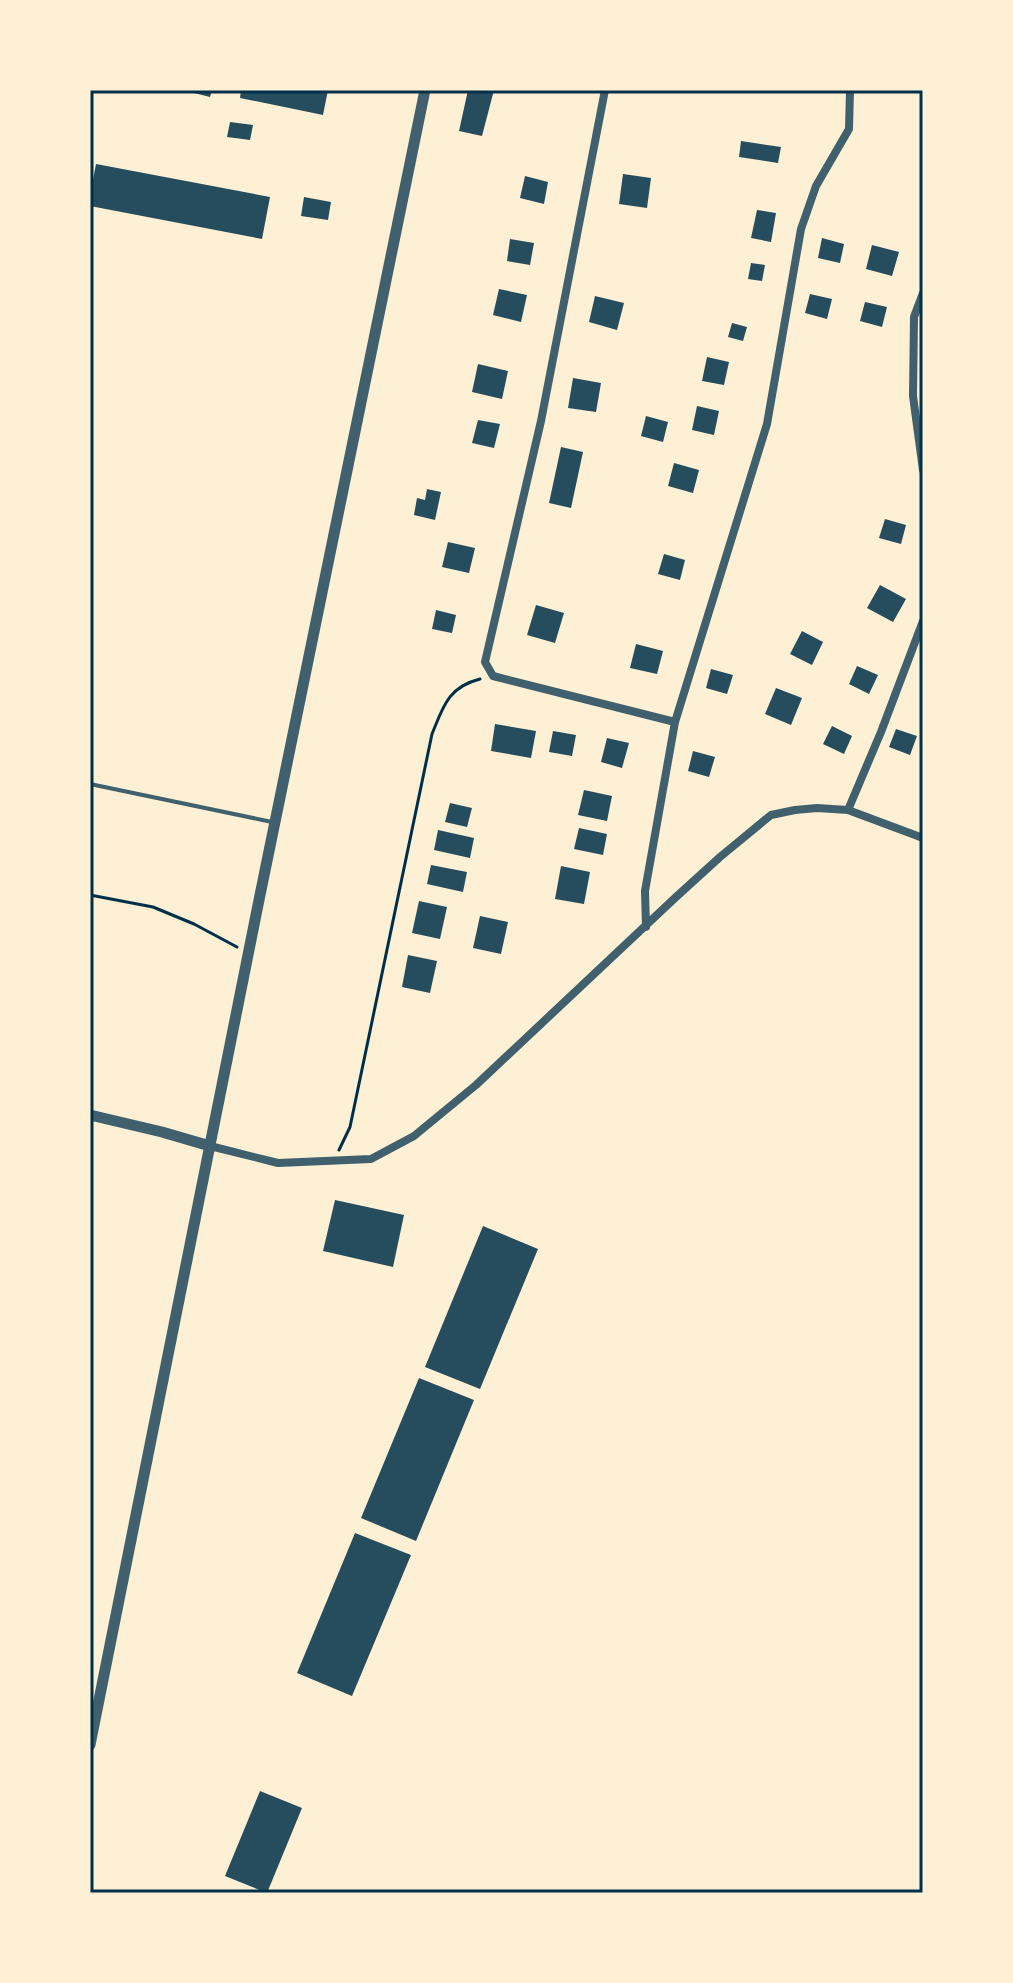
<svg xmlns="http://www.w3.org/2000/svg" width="1013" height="1983" viewBox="0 0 1013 1983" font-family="'Roboto Serif',serif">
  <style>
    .building { fill: #264d5e }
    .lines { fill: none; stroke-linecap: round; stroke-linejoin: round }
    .path { stroke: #003049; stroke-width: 3 }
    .service { stroke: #3f606c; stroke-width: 4 }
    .minor { stroke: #3f606c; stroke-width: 8 }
    .tertiary { stroke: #3f606c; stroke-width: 11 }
    .neatline { fill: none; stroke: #003049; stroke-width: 3 }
  </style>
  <rect width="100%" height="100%" fill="#fdf0d5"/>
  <path class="building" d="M182,90h30l-2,7z
    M241,90h87l-5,25 -83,-17z
    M468,90h26l-12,46 -23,-5z
    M230,122l23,3 -3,15 -23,-3z
    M741,141l40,6 -3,16 -39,-6z
    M96,164l174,33 -8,42 -172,-33v-11z
    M623,174l28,4 -4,30 -28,-4z
    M525,176l23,6 -4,22 -24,-6z
    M304,197l27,5 -3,18 -27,-4z
    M757,210l19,3 -5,29 -20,-4z
    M822,238l22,6 -4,19 -22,-5z
    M510,239l24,4 -4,22 -23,-4z
    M872,245l27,7 -7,24 -26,-7z
    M751,263l14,2 -3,16 -14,-2z
    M499,289l28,6 -6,27 -28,-7z
    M810,294l22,5 -5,20 -22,-6z
    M595,296l29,7 -7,27 -28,-8z
    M865,302l22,5 -5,20 -22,-6z
    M732,323l15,4 -4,14 -15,-4z
    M707,357l22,5 -5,23 -22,-4z
    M478,364l30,7 -6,28 -30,-7z
    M573,378l28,5 -5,29 -28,-4z
    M697,406l22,5 -5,24 -22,-5z
    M646,416l22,6 -5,20 -22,-6z
    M478,420l22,4 -6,24 -22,-5z
    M561,447l22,5 -12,56 -22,-5z
    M674,463l25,7 -6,23 -25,-7z
    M427,489l14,3 -6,28 -21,-5 3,-17 8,2z
    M885,519l21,6 -5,19 -22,-6z
    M448,542l27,6 -6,25 -27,-6z
    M664,554l21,6 -5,20 -22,-6z
    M880,585l26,14 -13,23 -26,-14z
    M536,605l28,8 -9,30 -28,-8z
    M436,610l20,5 -4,18 -20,-4z
    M802,631l21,11 -11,23 -22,-11z
    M636,644l27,7 -6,23 -27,-6z
    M857,666l21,9 -9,19 -20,-10z
    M711,669l22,6 -6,19 -21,-6z
    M776,688l26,10 -11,27 -26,-11z
    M495,724l41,7 -5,27 -40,-7z
    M832,726l20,10 -8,18 -21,-10z
    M896,729l21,7 -7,19 -21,-8z
    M553,731l23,4 -4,21 -23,-4z
    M607,738l22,5 -7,25 -21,-6z
    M693,751l22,6 -6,20 -21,-6z
    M584,790l28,6 -5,25 -29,-6z
    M450,803l22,5 -5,19 -22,-5z
    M579,828l28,6 -4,21 -29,-6z
    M438,830l36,8 -4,20 -36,-8z
    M431,865l36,7 -4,20 -36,-8z
    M561,866l29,6 -6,32 -29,-5z
    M419,901l28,6 -7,32 -28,-6z
    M480,916l28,6 -7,32 -28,-6z
    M408,955l29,6 -7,32 -28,-6z
    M335,1200l69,15 -11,52 -70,-16z
    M483,1226l55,23 -58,140 -55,-22z
    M419,1378l55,22 -58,141 -55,-23z
    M355,1533l56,22 -59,141 -55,-23z
    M260,1791l42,17 -35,85 -42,-17z"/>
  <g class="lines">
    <path class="path" d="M90,895l63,12 41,17 43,23
      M339,1150l11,-23 82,-393c11,-27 16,-47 48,-55"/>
    <path class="service" d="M90,784l182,38"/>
    <path class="minor" d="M605,90l-64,331 -56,241 8,14 182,46
      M923,293l-9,24 -1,79 10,74
      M848,810l33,-78 42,-111
      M646,927l-1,-36 30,-169 92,-298 34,-195 15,-43 33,-57 1,-39
      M210,1146l68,17 93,-4 43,-23 62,-51 200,-188 44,-40 51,-42 24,-5 22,-2 31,2 75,28"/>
    <path class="tertiary" d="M90,1115l72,17 48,14
      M90,1745l169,-845 166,-810"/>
  </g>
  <rect width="1013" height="1983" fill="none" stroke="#fdf0d5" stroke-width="184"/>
  <rect x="92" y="92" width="829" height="1799" class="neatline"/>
</svg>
